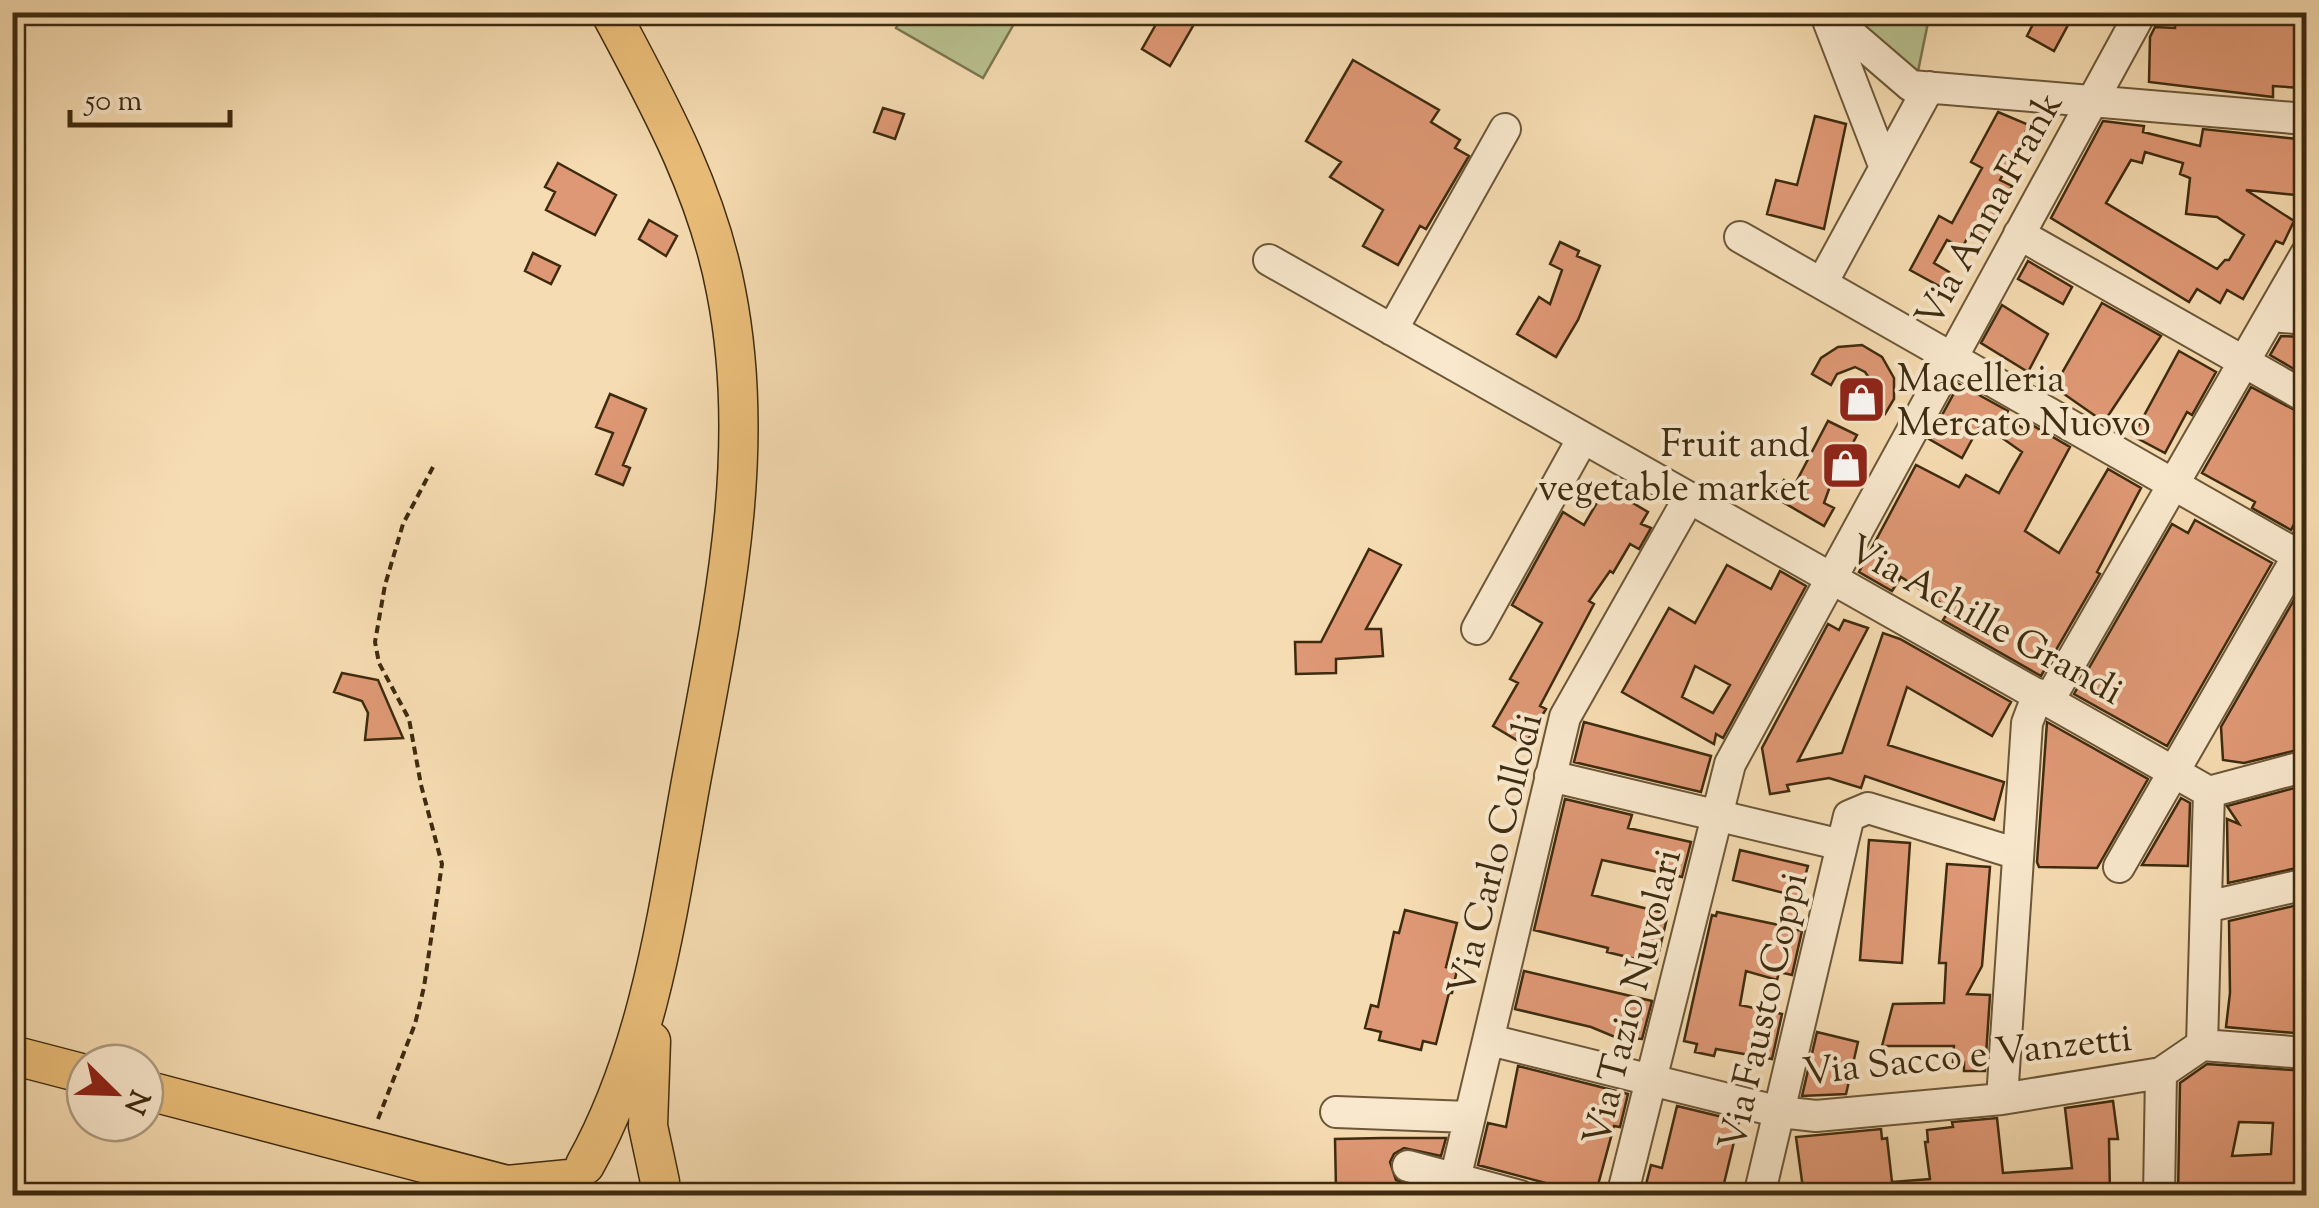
<svg xmlns="http://www.w3.org/2000/svg" width="2319" height="1208" viewBox="0 0 2319 1208" font-family="'Sorts Mill Goudy',serif">
  <style>
    .green { fill: #b8c18f; stroke: #7b764f; stroke-width: 2.5 }
    .building { fill: #df9875; stroke: #3e2b0f; stroke-width: 2.5; fill-rule: evenodd }
    .lines { fill: none; stroke-linecap: round; stroke-linejoin: round }
    .minor-casing { stroke: #6c5738; stroke-width: 34 }
    .major-casing { stroke: #3e2b0f; stroke-width: 41 }
    .path { stroke: #3e2b0f; stroke-width: 4; stroke-dasharray: 8 5; stroke-linecap: butt }
    .minor { stroke: #f9e8cd; stroke-width: 30 }
    .major { stroke: #ebbe79; stroke-width: 38 }
    .labels { text-anchor: middle; stroke-width: 8; stroke-linejoin: round; paint-order: stroke }
    .street-label { font-size: 38px; fill: #3e2b0f; stroke: #f9e8cd }
    .poi-label { font-size: 38px; fill: #3e2b0f; stroke: #f9e8cd; text-anchor: start }
  </style>
  <rect width="100%" height="100%" fill="#f6dcb2"/>
  <filter id="stains"><feTurbulence type="fractalNoise" baseFrequency=".002" numOctaves="4"/><feColorMatrix values="0 0 0 0 .2 0 0 0 0 .09 0 0 0 0 .02 0 0 0 .5 -.17"/></filter>
  <radialGradient id="worn" r=".72"><stop offset=".6" stop-color="#630" stop-opacity="0"/><stop offset="1" stop-color="#630" stop-opacity=".3"/></radialGradient>
  <path class="green" d="M905,12l95,1 15,9 -32,56 -87,-50z
    M1848,12l82,1 -13,63z"/>
  <path class="building" d="M1163,12h38l-31,54 -28,-17z
    M2008,12h67l-21,39 -27,-15 5,-10z
    M2176,12h130v35h-2l-3,41 -28,-2v11l-124,-15 1,-45 5,-10 20,1z
    M1353,60l86,50 -8,12 29,18 -5,8 14,8 -43,73 -6,-3 -22,39 -35,-19 20,-36 -53,-33 11,-15 -35,-21z
    M883,108l21,6 -9,25 -21,-7z
    M1998,112l31,13 -29,55 12,6 -29,54 -13,-7 -8,15 -15,-8 -13,23 15,9 -8,15 -31,-17 29,-54 13,7 30,-55 -11,-6z
    M1815,116l31,8 -22,105 -57,-15 9,-34 21,5z
    M2103,121l41,5 -1,6 57,14 3,-17 103,11v56l-60,-6 48,31 -11,23 -7,-3 -33,58 -16,-9 -7,13 -23,-14 -8,13 -138,-84zM2145,152l38,11 -3,11 10,4 -4,36 31,3 27,18 -15,25h-4l-8,9 -111,-66 25,-43 11,3z
    M558,163l58,32 -21,40 -49,-25 9,-18 -10,-5z
    M649,220l28,16 -11,20 -27,-17z
    M1560,242l19,9 -2,5 23,10 -22,54 -22,37 -39,-23 22,-37 11,7 12,-34 -12,-6z
    M533,253l27,13 -9,18 -26,-13z
    M2028,261l44,26 -9,17 -45,-25z
    M2102,303l59,33 -57,86 -50,-35z
    M2002,305l46,29 -20,38 -47,-29z
    M2281,336l25,1v39l-36,-21z
    M1862,345l20,12 12,21v21l-9,15 -19,-10 6,-11v-11l-7,-10 -10,-5 -18,7 -6,11 -19,-11 9,-16 17,-11z
    M2179,351l37,21 -24,43 -5,-3 -22,41 -32,-17z
    M1959,384l49,27 -4,7 25,13 3,-6 38,22 -45,84 34,22 49,-84 33,19 -44,84 3,2 -59,102 -98,-56 7,-11 -49,-32 -9,14 -33,-19 57,-107 43,22 7,-12 33,18 12,-22 11,-19 -41,-29 -19,35 -33,-19z
    M2251,387l55,29v85l-15,29 -39,-22 3,-6 -53,-29z
    M610,394l36,15 -23,56 7,3 -7,17 -27,-11 17,-41 -17,-6z
    M1828,421l29,14 -28,54 -5,14 10,5 -10,18 -50,-29 10,-17 10,6z
    M1606,487l42,25 -7,12 10,4 -12,21 -9,-5 -17,29 -3,-2 -21,30 5,3 -54,102 6,3 -21,36 -32,-19 25,-43 -8,-4 32,-56 -30,-18 51,-93 21,13z
    M2195,520l77,43 -105,183 -93,-52 98,-170 16,9z
    M1369,549l32,16 -35,64h15l2,27 -47,3v14l-40,1 -1,-32h26z
    M1727,565l44,24 9,-18 26,15 -83,152 -7,-4 -2,10 -92,-52 47,-84 26,15zM1695,666l35,19 -17,28 -31,-16z
    M2306,579v169l-62,15 -21,-3 -2,-33z
    M1844,620l24,8 -70,133 44,-8 41,-120 17,6 111,63 -19,34 -85,-49 -19,58 116,37 -10,38 -129,-44 -4,12 -32,-10 -42,7 2,6 -19,3 -8,-46 66,-124 11,6z
    M342,673l36,7 25,58 -38,2 3,-27 -6,-12 -28,-9z
    M1584,722l127,34 -10,36 -127,-30z
    M2047,722l101,57 -51,89 -58,-1 -2,-5z
    M2306,785v81l-78,17 -1,-64 12,5 -12,-18z
    M2181,798l9,5 -2,63 -46,-1z
    M1565,799l67,16 -4,13 63,14 -9,35 -80,-17 -10,35 76,19 -12,50 -49,-12 1,-4 -74,-18z
    M1869,840l41,3 -8,120 -42,-3z
    M1740,850l68,16 -9,31 -5,32 8,2 -10,44 -13,-3 -2,8 -31,-9 -6,34 42,9 -10,45 -56,-10 -2,7 -19,-4 2,-8 -13,-3 28,-126 4,1 1,-4 62,13 9,-31 -55,-14z
    M1947,864l43,3 -8,99 -15,28 23,1 -5,76h-21v-9h-11l1,-16h-72l11,-42 51,-1 2,-40h-7z
    M2306,903v131l-80,-7 4,-34 -1,-72z
    M1405,910l52,13 -11,44 11,3 -5,23h-3l-13,51 -13,-3 -2,9 -42,-10 2,-8 -16,-4 6,-23 7,2 16,-75 5,1z
    M1524,971l128,30 -10,38 -27,-2 -24,-10 -76,-18z
    M1817,1032l41,10 -12,52 -44,2z
    M2207,1064l99,7v125h-128l2,-113zM2239,1122l34,1 -2,31 -39,2z
    M1518,1066l110,28 -8,33 -6,-1 -19,70 -117,-31 10,-42 18,4z
    M2113,1101l5,38h-9l1,57h-306l-8,-59 85,-8 1,10 5,-1 5,44 38,-3 -5,-37h3l-1,-12 26,-3 -1,-5 45,-4 6,55 69,-5 -7,-60z
    M1677,1106l62,15 -18,75h-78l8,-31 11,3z
    M1382,1138h64l-5,18 -37,-8 -10,6 -4,8 6,18 37,12v4h-31l-1,-9 -65,2 -1,-50z"/>
  <g class="lines">
    <defs>
      <path id="minor" d="M1825,12l86,74 395,33
        M1826,15l59,153
        M2019,234l287,163
        M1740,237l566,323
        M1269,260l940,532 97,-26
        M1822,283l107,-196
        M2271,316l35,3
        M1392,330l113,-201
        M1477,629l106,-191
        M2049,700l257,-446
        M1550,776l292,69 7,-29 19,-8 150,46
        M2119,867l187,-325
        M2206,907l100,-23
        M1490,1040l290,72 36,4 186,-17 159,-26
        M2202,1045l104,8
        M2002,1099l25,-376 11,-29
        M1336,1112l133,5
        M1408,1166l112,30
        M1451,1196l114,-479 124,-219
        M1622,1196l108,-432 411,-752
        M1759,1196l83,-351
        M2159,1196l2,-123 41,-28 7,-253"/>
      <path id="major" d="M651,1041l-3,85 12,56
        M12,1055l73,19
        M145,1090l362,95 62,-6
        M585,1165c64,-115 82,-249 105,-378 30,-164 69,-329 36,-496 -19,-101 -68,-189 -116,-279"/>
    </defs>
    <use href="#minor" class="minor-casing"/>
    <use href="#major" class="major-casing"/>
    <path class="path" d="M378,1119l37,-95 9,-37 18,-123 -21,-79 -12,-66 -30,-56 -4,-21 10,-57 18,-61 30,-57"/>
    <use href="#minor" class="minor"/>
    <use href="#major" class="major"/>
  </g>
  <defs>
    <symbol id="shop-square" viewBox="-11 -11 22 22"><rect x="-9" y="-9" width="18" height="18" rx="4" fill="#8f2418" stroke="#f9e8cd"/><path d="M-5-2.5h2.3a2.7 3.5 0 0 1 5.4 0H5L5.5 6h-11ZM-1.5-2.5h3a1.5 2.3 0 0 0-3 0Z" fill="#fff"/></symbol>
  </defs>
  <g fill-rule="evenodd">
    <use href="#shop-square" x="1834" y="372" width="55" height="55"/>
    <use href="#shop-square" x="1818" y="438" width="55" height="55"/>
  </g>
  <g class="labels">
    <g class="street-label">
      <text transform="translate(1988 209) rotate(-61)" y="13">Via Anna Frank</text>
      <text transform="translate(1986 619) rotate(29)" y="13">Via Achille Grandi</text>
      <text transform="translate(1494 854) rotate(-76)" y="13">Via Carlo Collodi</text>
      <text transform="translate(1631 997) rotate(-76)" y="13">Via Tazio Nuvolari</text>
      <text transform="translate(1762 1011) rotate(-77)" y="13">Via Fausto Coppi</text>
      <text transform="translate(1967 1054) rotate(-6)" y="13">Via Sacco e Vanzetti</text>
    </g>
    <g class="poi-label">
      <text x="1897" y="391">Macelleria<tspan x="1897" dy="44">Mercato Nuovo</tspan></text>
      <text x="1810" y="456" text-anchor="end">Fruit and<tspan x="1810" dy="44">vegetable market</tspan></text>
    </g>
  </g>
  <rect width="2319" height="1208" fill="none" stroke="#f6dcb2" stroke-width="50"/>
  <rect x="15" y="15" width="2289" height="1178" fill="none" stroke="#3e2b0f" stroke-width="5"/>
  <rect x="25" y="25" width="2269" height="1158" fill="none" stroke="#3e2b0f" stroke-width="2.5"/>
  <g transform="translate(115 1093) rotate(113)"><circle r="48" fill="#f9e8cd" stroke="#ae9c81" stroke-width="2.5"/>
  <path d="M0-8L18 38L0 25L-18 38Z" fill="#8f2418"/>
  <text y="-15" font-size="28" font-weight="bold" text-anchor="middle" fill="#3e2b0f">N</text>
  </g>
  <path d="M70 110v15h160v-15" fill="none" stroke="#3e2b0f" stroke-width="5"/>
  <text x="85" y="110" font-size="30" fill="#3e2b0f" stroke="#f9e8cd" stroke-width="8" paint-order="stroke">50 m</text>
  <rect width="100%" height="100%" filter="url(#stains)"/>
  <rect width="100%" height="100%" fill="url(#worn)"/>
</svg>
